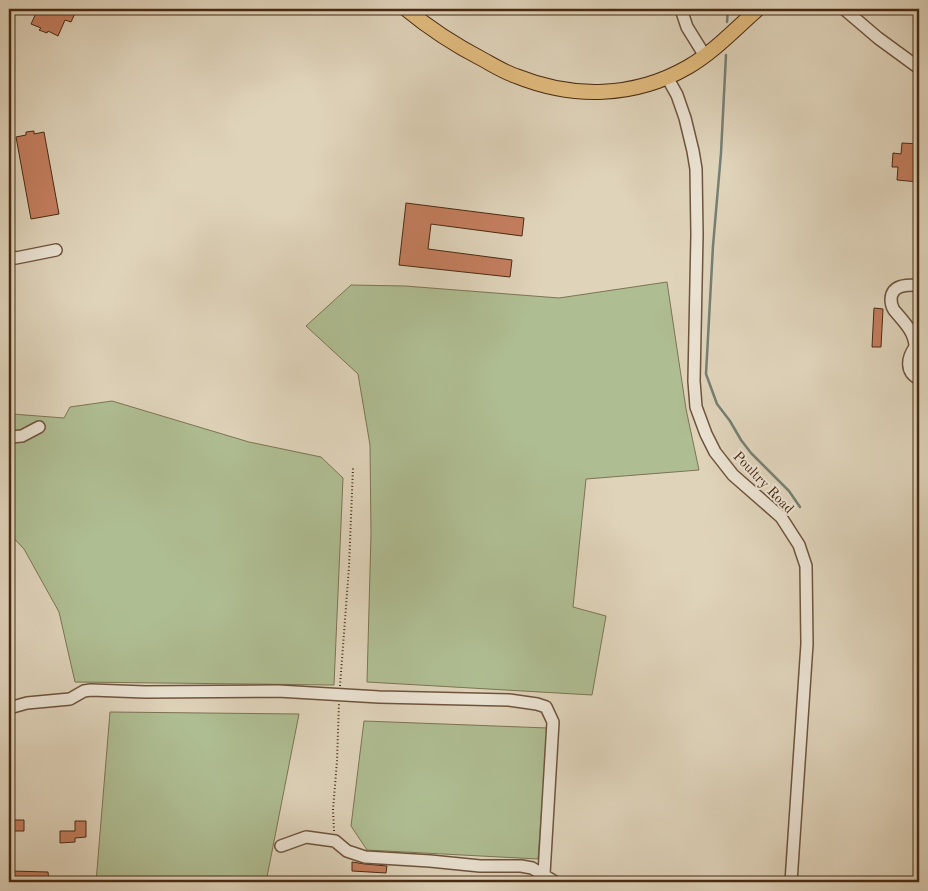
<svg xmlns="http://www.w3.org/2000/svg" width="928" height="891" viewBox="0 0 928 891" font-family="'Old Standard TT',serif">
  <style>
    .green { fill: #afbd92; stroke: #7c7452 }
    .lines { fill: none; stroke-linecap: round; stroke-linejoin: round }
    .stream { stroke: #757f73; stroke-width: 2.5 }
    .building { fill: #c47e5f; stroke: #492a12 }
    .minor-casing { stroke: #6e543c; stroke-width: 14 }
    .major-casing { stroke: #492a12; stroke-width: 16 }
    .path { stroke: #492a12; stroke-width: 2; stroke-dasharray: 1 2.5; stroke-linecap: butt }
    .minor { stroke: #eae2d2; stroke-width: 11 }
    .major { stroke: #e0ba7d; stroke-width: 14 }
    .labels { text-anchor: middle; stroke-width: 4; stroke-linejoin: round; paint-order: stroke }
    .street-label { font-size: 14px; fill: #492a12; stroke: #eae2d2 }
  </style>
  <rect width="100%" height="100%" fill="#dfd3ba"/>
  <filter id="stains"><feTurbulence type="fractalNoise" baseFrequency=".004" numOctaves="4"/><feColorMatrix values="0 0 0 0 .2 0 0 0 0 .09 0 0 0 0 .02 0 0 0 .5 -.17"/></filter>
  <radialGradient id="worn" r=".72"><stop offset=".6" stop-color="#630" stop-opacity="0"/><stop offset="1" stop-color="#630" stop-opacity=".3"/></radialGradient>
  <path class="green" d="M667,282l19,127 13,61 -113,9 -13,128 33,9 -14,79 -225,-13 4,-148 -1,-89 -12,-71 -52,-48 45,-41 54,1 154,12z
    M112,401l137,41 72,15 22,21 -9,207 -259,-3 -16,-70 -35,-63 -15,-16v-121l3,2 52,4 6,-11z
    M110,712l189,2 -33,168h-170z
    M364,721l184,7 -10,131 -171,-9 -16,-24z"/>
  <g class="lines">
    <path class="stream" d="M727,22l1,-13
      M726,55l-5,98 -8,93 -7,128 11,30 13,17 11,19 10,13 38,38 11,16"/>
  </g>
  <path class="building" d="M38,9h39l-6,13 -6,-2 -7,16 -10,-5 -1,2 -8,-3 2,-2 -10,-4z
    M34,131v3l10,-2 15,82 -28,5 -15,-82 10,-2v-3z
    M902,143l17,1v38l-22,-2 1,-13h-6l1,-14 8,1z
    M406,203l118,15 -2,18 -91,-12 -3,25 84,11 -2,17 -111,-12z
    M874,308l9,1 -2,38h-9z
    M10,820h14v11h-14z
    M75,821h11v16l-11,1v4l-15,1v-12h15z
    M352,862l13,2 22,2 -1,7 -34,-2z
    M11,871l37,1 1,10h-38z"/>
  <g class="lines">
    <defs>
      <path id="minor" d="M681,9l6,18 18,29
        M844,9l34,29 41,30
        M667,77l10,18 8,23 8,33 3,18 1,66 -3,146 2,26 10,27 9,18 18,23 48,42 18,28 7,21 1,78 -16,238
        M9,256l7,2 40,-8
        M919,285c-11,0 -27,-1 -28,14 0,4 1,8 3,11 9,11 21,22 21,37 -8,11 -10,25 4,32
        M9,437l13,-1 17,-9
        M9,708l18,-5 43,-4 14,-8 7,-1 54,2 133,-1 101,6 130,3 28,4 9,3 7,15 -9,152
        M281,846l25,-9 29,4 12,10 18,6 65,4 50,5h41l11,2 23,14"/>
      <path id="major" d="M406,9c23,19 49,36 76,50 11,6 22,13 34,17 57,23 118,22 172,-9 26,-15 47,-38 70,-58"/>
    </defs>
    <use href="#minor" class="minor-casing"/>
    <use href="#major" class="major-casing"/>
    <path class="path" d="M340,686l9,-119 4,-99
      M334,831l-1,-21 4,-49 2,-58"/>
    <use href="#minor" class="minor"/>
    <use href="#major" class="major"/>
  </g>
  <g class="labels">
    <g class="street-label">
      <text transform="translate(764 482) rotate(46)" y="5">Poultry Road</text>
    </g>
  </g>
  <rect width="928" height="891" fill="none" stroke="#dfd3ba" stroke-width="30"/>
  <rect x="10" y="10" width="908" height="871" fill="none" stroke="#492a12" stroke-width="2.5"/>
  <rect x="15" y="15" width="898" height="861" fill="none" stroke="#492a12"/>
  <rect width="100%" height="100%" filter="url(#stains)"/>
  <rect width="100%" height="100%" fill="url(#worn)"/>
</svg>
